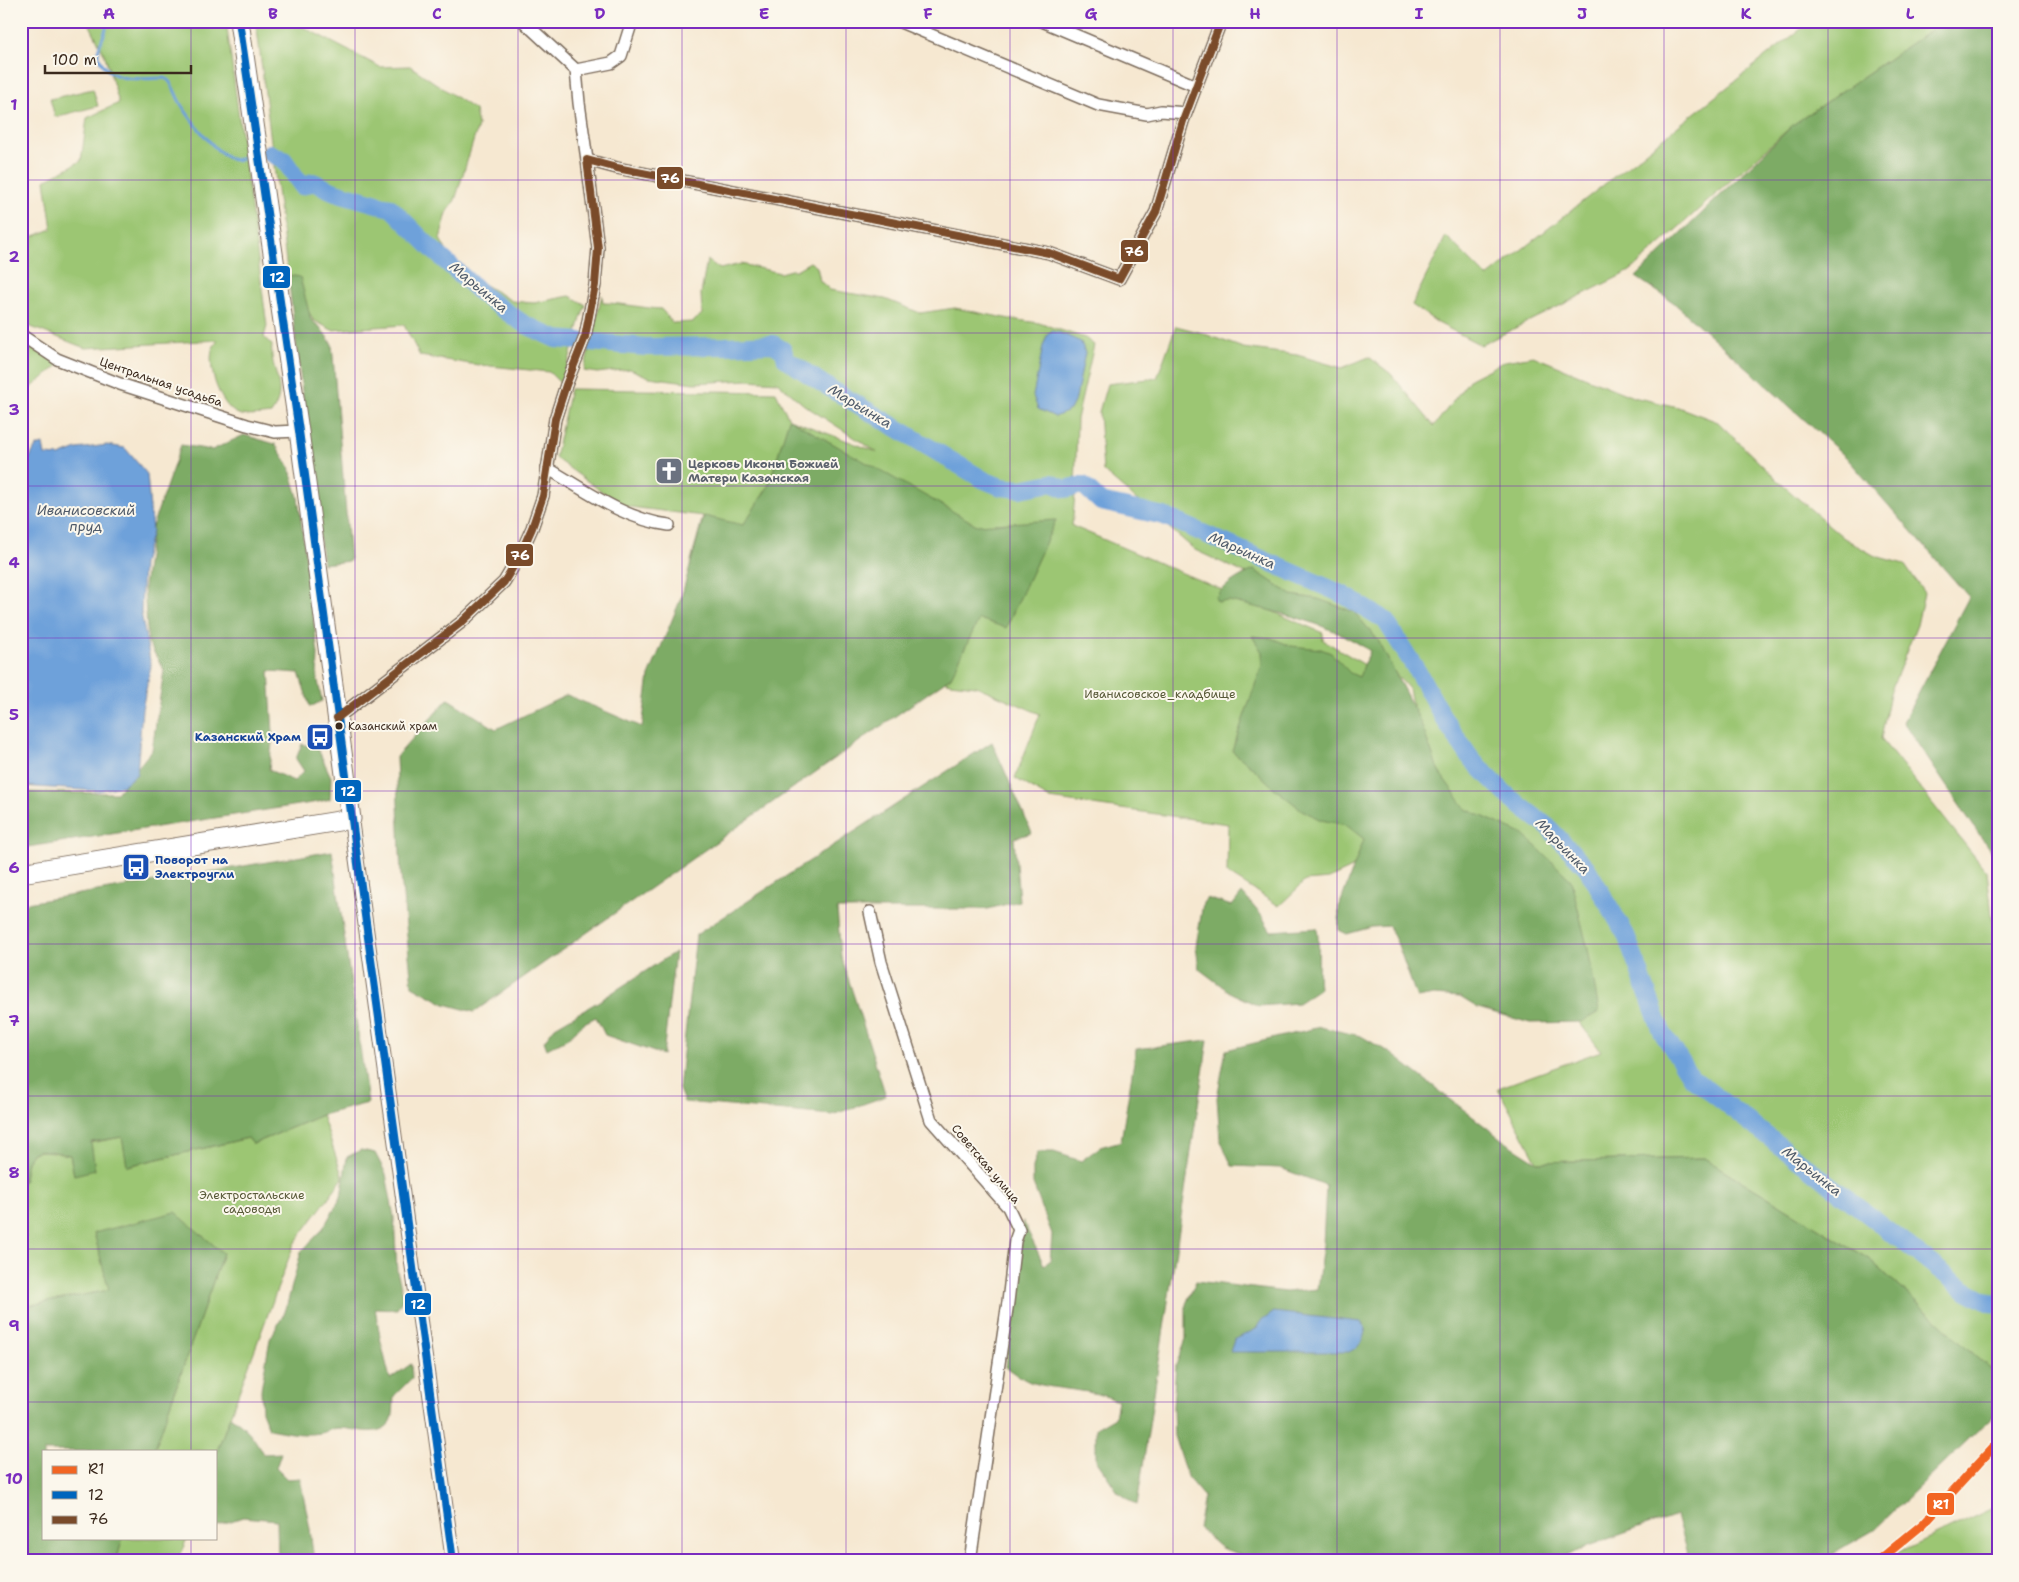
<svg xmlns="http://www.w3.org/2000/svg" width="2019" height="1582" viewBox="0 0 2019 1582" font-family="'Shantell Sans',sans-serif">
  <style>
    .green { fill: #9cc673; stroke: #6c7848 }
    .forest { fill: #7dab65; stroke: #5c6a42 }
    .water { fill: #6ea1da; stroke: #54667c }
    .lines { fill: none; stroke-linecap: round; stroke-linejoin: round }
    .stream { stroke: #6ea1da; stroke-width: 3 }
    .river { stroke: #6ea1da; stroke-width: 18 }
    .minor-casing { stroke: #7c6c5d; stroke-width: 14 }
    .tertiary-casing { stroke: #7c6c5d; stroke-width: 16 }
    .trunk-casing { stroke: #7c6c5d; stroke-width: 21 }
    .minor { stroke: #fff; stroke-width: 11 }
    .tertiary { stroke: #fff; stroke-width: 14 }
    .trunk { stroke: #fff; stroke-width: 19 }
    .bus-1-casing { stroke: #fbf7ec; stroke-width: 11 }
    .bus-2-casing { stroke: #fbf7ec; stroke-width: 11 }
    .bus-1 { stroke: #0065bd; stroke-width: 8 }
    .bus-2 { stroke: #7a4b2a; stroke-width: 8 }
    .rail-1-casing { stroke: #fbf7ec; stroke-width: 12 }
    .rail-1 { stroke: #f26522; stroke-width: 9 }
    .grid { fill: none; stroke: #7b2cbf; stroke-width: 1; stroke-opacity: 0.55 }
    .bus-dot { fill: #3b2a1e; stroke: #fbf7ec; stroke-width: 2 }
    .labels { text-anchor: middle; stroke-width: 4; stroke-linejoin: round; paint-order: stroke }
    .bus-label { font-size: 11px; fill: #3b2a1e; stroke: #fbf7ec; text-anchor: start }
    .street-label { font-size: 12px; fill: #3b2a1e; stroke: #fbf7ec }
    .worship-label { font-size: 12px; font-weight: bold; fill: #5b616d; stroke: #fbf7ec; text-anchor: start }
    .park-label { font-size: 12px; fill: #585938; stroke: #fbf7ec }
    .transit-label { font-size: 12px; font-weight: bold; fill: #164399; stroke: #fbf7ec; text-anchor: end }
    .water-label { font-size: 14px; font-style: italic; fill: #4f5a69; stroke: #fbf7ec }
    .line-badge { stroke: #fbf7ec; stroke-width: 2 }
    .badge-label { font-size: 14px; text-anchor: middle; font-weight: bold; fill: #fff }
    .neatline { fill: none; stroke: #7b2cbf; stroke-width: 2 }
    .grid-label { font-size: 16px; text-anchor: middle; font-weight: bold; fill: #7b2cbf }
  </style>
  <rect width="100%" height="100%" fill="#fbf7ec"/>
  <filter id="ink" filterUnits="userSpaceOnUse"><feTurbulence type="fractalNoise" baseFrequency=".02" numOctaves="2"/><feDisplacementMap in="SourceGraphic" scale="10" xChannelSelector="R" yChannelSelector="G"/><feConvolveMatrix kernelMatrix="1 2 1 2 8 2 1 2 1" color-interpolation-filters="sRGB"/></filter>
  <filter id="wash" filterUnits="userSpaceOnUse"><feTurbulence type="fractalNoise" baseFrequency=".0096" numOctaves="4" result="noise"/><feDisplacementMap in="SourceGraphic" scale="20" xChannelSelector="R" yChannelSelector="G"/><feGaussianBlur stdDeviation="1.12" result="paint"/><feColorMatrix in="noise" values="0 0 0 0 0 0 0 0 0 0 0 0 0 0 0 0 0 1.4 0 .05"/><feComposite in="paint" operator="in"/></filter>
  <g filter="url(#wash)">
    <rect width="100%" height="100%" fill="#f6e8d1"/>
    <path class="green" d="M88,21h138l41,305 -3,11 8,8c-3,27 18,42 -1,69 -11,1 -25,4 -35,-1 -17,-9 -28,-45 -24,-63 1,-3 4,-7 6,-10l-133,8 -64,-25v-82l31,-12 -7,-49 36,-19 6,-43 32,-15 -14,-47z
      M256,21h28l19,6 77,40 30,-1 65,44 3,16 -23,74 -8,13 -7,26 16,29 56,33 22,2 36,-7 16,9 -5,13 -19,67 -13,-13 -78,-8 -51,-8 -16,-31 -72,5 -19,-10 -26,-50z
      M1811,21h133l-150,103 -164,147 -149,74 -43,-22 -26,-18 34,-69 41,41z
      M93,89l5,17 -43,11 -5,-18z
      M707,260l13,9 21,-5 39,9 11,-3h5l14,-8 7,5 3,14 10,9 55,9 35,14 35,-5 55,11 29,4 46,15 9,7 -17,74 -2,76 -3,31 251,107v7l72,43 -1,134 -42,51 -23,11 -24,2 -26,25 -52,-33 1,-49 -178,-25 -35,-21 25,-64 -64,-28 -26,-3 -136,-48 -124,-71 13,-48 -81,-10 -67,-48 15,-69 206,3 13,27 88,33 -73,-47 -27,-23 -29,-2 -54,3 -45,-6 -19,-8 -33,4 -13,-2 18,-76 1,8c20,0 38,5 58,6l12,14 20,-1 9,-8 -1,-20z
      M1176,326l23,6 44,16 54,7 45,13 27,-11 22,17 43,52 36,-47 35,-18 28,-5 100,41 45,10 40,15 61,60 65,56 31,18 29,8 20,29 -7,32 -27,68 -9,46 106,133 11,95v409l-128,-116 -166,-102 -167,4 -39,-74 103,-37 -65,-86 -105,-165 -22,-111 -60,-67 -154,-72 -92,-79 -4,-59 8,-28 50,-6z
      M21,338l40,25 -40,33z
      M322,1115l21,63 -49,66 -78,210v-3h-62l69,-198 -113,37 -89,17v-125l3,-1c3,-38 14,-31 46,-26l4,20 17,-32 31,-6 6,29 120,-28 5,6z
      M1998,1506v55h-109l6,-6z
      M123,1538h64l-9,23h-62z"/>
    <path class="forest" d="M1944,21h54v841l-95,-140 66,-125 -123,-140 -173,-155 -37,-25 158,-153z
      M288,275l12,2 11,43 9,7 12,17 18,217 -27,3z
      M789,419l188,106 79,-5 -50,108 -27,-9 -28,58 -477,335 -29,-8 -33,-18 -11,-110 -5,-119 52,-58 48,30 71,-34 75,32 7,-51 32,-78 23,-82 39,9 25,-38z
      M244,435l31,9 14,22 9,31 20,157 -1,22 5,25 -12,6 -11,-34 -30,-2 4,62 -4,37 25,11 10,-10 -8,-12 6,-15 16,5 13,28 -1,22 -12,3 -297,46v-65l3,9 93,1 35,-43 12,-80 -16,-28 -4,-55 8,-60 29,-82 31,5z
      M1254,570l38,25 26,4 36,13 24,28 42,81 19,51 27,37 58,26 47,45 18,74 10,58 -18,10 -51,1 -52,-15 -18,-11 -26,-2 -17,3 -19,-53 -9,-19 -17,1 -25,7 -8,-4v-23l25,-68 -18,-14 -25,-5 -19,-10 -28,-22 -22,-21 -20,-16 30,-86v-13l-10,-16 19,2 20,8 30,3 10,4 19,20 9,4 11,-26c-42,-29 -93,-39 -141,-50l-11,1 -3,-4c11,-14 22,-21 39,-28z
      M992,742l40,91 -18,5 5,63 -31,8h-151l4,47 45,140 -54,19 -148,-13 -5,-13 17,-154z
      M332,851l36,252 -46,12 -69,29 -5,-6 -121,28 -5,-29 -31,5 4,28 -21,5 -4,-20c-32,-6 -43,-12 -46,26l-3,1v-278z
      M1242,893l19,22 10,16 46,-3c3,21 0,41 2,61l-21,14 -39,3 -28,-13 -32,-24 -3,-23 7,-43 4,-5 25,8z
      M675,952l-12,103 -58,-20 -9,-18 -12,6 -16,15 -21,11 -3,-8 11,-14 46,-27z
      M1320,1027l41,9 31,18 112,87 33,21 167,-4 166,102 128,116v35l-124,119 -54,31h-131l-13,-46 -88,31 -30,15h-144l2,-6 -39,-2 -15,8h-115v-4l-26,-9 -23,-20 6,-31 -17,-20 -13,-41 -1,-29 3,-42 10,-26v-35l10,-23 90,11 31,-3 6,-44 3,-60 -46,-17 -48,-2 -12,-27 -3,-41 9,-48z
      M1208,1040l-71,465 -19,-13 -22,-32v-32l19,-11 3,-16c-28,-13 -59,-10 -88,-19 -8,-3 -16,-10 -24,-15l17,-146 21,44 6,-4 2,-27 -19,-50v-17l5,-15h16l27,9 19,-14 21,-6 15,-92z
      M361,1150l14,3 11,21 8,43 3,54 7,26 -7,12 -22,-1 6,34 9,37 21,-15 1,14 -18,18c-1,8 1,20 -4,27 -12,15 -36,5 -52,5 -6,0 -12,4 -18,5 -17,3 -34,-1 -51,-4l-7,-18 -1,-21 9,-51 15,-27 16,-60 21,-22 19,-33 6,-40z
      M175,1212l48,41 -69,198h-110v87h79l-7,23h-95v-254l88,-17 -15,-57z
      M230,1416c17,12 23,19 33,38l18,-1 -5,15 11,11 13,-1 10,51 4,32h-36l-1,-41 -34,-3 -27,9v-72z"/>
    <path class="water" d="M1052,331l9,2 20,9 4,11 -9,45 -6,12 -15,7 -17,-8 -5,-13 10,-50 5,-13z
      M43,444l2,11 14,1 18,-7 30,-4 18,3 22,26 5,57 -9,33 -2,48 10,54 -9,43 -5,65 -15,12 -24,5 -77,-5v-324l7,-1 8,-15z
      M1274,1312l87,10 5,7c-3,11 -7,18 -17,23h-119l4,-12 22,-11 4,-7z"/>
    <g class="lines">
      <path class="stream" d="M107,21c0,13 -8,21 -9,31 0,3 2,8 4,11 12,21 41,15 62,15l4,2c6,6 8,16 13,24 8,13 35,50 50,55 5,2 10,0 15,-2"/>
      <path class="river" d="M270,153l14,7 18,26 11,-4 22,10 56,16 41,41 52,47 40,28 32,15 90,8 79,-1 48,-2 10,6 3,9 37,25 161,96 17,7 19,2 31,-6 14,6 18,-4 18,17 63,14 178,78 43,26 31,49 28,50 28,41 38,38 38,29 39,41 39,67 36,97 29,45 273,212 26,14 8,1"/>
    </g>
  </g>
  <g filter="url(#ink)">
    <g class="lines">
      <defs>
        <path id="minor" d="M523,21l53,49 3,33 8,57
          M898,21l200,84 49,9 14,-3 25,2
          M1042,21l154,65
          M576,70l35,-7 10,-7 11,-35
          M21,335l36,24 63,25 127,41 28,7 24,-1
          M547,468c38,22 78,52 122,57
          M337,718l126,-97 41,-39 15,-25 13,-29 11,-32 12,-77 11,-34 19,-48 10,-52 3,-37 -11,-88 30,8 432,85 70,26 37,-67 27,-91 38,-100
          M870,912l11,50 50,158 77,87 11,23 -4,11 -7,61 -38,259"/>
        <path id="tertiary" d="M351,819l102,742"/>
        <path id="trunk" d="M21,873l330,-54 -52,-388 -60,-410"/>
      </defs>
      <use href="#minor" class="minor-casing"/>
      <use href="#tertiary" class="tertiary-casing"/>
      <use href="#trunk" class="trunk-casing"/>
      <use href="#minor" class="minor"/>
      <use href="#tertiary" class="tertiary"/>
      <use href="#trunk" class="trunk"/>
      <defs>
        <path id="bus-1" d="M239,21l60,410 154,1130"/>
        <path id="bus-2" d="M337,718l126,-97 41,-39 15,-25 13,-29 11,-32 12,-77 11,-34 19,-48 10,-52 3,-37 -11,-88 30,8 432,85 70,26 37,-67 27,-91 38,-100"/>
      </defs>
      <use href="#bus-1" class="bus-1-casing"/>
      <use href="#bus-2" class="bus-2-casing"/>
      <use href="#bus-1" class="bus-1"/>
      <use href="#bus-2" class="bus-2"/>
      <defs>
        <path id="rail-1" d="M1878,1561l45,-37 75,-82"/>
      </defs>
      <use href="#rail-1" class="rail-1-casing"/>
      <use href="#rail-1" class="rail-1"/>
    </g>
  </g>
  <path class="grid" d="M191,21v1430M355,21v1540M518,21v1540M682,21v1540M846,21v1540M1010,21v1540M1173,21v1540M1337,21v1540M1500,21v1540M1664,21v1540M1828,21v1540M21,180h1977M21,333h1977M21,486h1977M21,638h1977M21,791h1977M21,944h1977M21,1096h1977M21,1249h1977M21,1402h1977M191,1538v23"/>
  <defs>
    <symbol id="church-square" viewBox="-11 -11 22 22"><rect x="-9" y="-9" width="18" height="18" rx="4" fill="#6b7280" stroke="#fbf7ec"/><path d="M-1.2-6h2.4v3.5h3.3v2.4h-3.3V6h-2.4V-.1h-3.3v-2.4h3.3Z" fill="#fff"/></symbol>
    <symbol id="bus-square" viewBox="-11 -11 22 22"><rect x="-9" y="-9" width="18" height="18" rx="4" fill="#1a4fb4" stroke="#fbf7ec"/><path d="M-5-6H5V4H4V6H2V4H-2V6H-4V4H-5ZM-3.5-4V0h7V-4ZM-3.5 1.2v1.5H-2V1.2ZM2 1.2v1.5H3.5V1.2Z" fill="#fff"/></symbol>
  </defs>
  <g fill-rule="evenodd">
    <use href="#church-square" x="653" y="455" width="32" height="32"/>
    <use href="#bus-square" x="304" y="721" width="32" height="32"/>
    <use href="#bus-square" x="120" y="851" width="32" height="32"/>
  </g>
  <circle class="bus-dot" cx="339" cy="726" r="4.5"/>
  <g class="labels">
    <g class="bus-label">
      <text x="348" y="730">Казанский храм</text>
    </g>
    <g class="street-label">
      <text transform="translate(161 382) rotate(19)" y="4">Центральная усадьба</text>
      <text transform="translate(986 1164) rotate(50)" y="4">Советская улица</text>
    </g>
    <g class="worship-label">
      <text x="688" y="468">Церковь Иконы Божией<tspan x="688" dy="14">Матери Казанская</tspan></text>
    </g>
    <g class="park-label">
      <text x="1160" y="698">Иванисовское_кладбище</text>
      <text x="252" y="1199">Электростальские<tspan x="252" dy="14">садоводы</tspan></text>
    </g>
    <g class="transit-label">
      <text x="301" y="741">Казанский Храм</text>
      <text x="155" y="864" text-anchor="start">Поворот на<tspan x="155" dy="14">Электроугли</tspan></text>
    </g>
    <g class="water-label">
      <text transform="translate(479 287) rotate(40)" y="5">Марьинка</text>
      <text transform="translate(860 406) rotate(31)" y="5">Марьинка</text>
      <text x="86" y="515">Иванисовский<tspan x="86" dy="16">пруд</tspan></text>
      <text transform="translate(1242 550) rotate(24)" y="5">Марьинка</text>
      <text transform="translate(1563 846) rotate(46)" y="5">Марьинка</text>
      <text transform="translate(1812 1171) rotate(38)" y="5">Марьинка</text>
    </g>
  </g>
  <g class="line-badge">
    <rect x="656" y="166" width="28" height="24" rx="5" fill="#7a4b2a"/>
    <rect x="1120" y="239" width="29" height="24" rx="5" fill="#7a4b2a"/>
    <rect x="262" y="265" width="29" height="24" rx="5" fill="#0065bd"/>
    <rect x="505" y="543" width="29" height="24" rx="5" fill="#7a4b2a"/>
    <rect x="334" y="779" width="28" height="24" rx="5" fill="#0065bd"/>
    <rect x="404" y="1292" width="28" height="24" rx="5" fill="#0065bd"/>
    <rect x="1926" y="1492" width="29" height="24" rx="5" fill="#f26522"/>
  </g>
  <g class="badge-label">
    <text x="670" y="183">76</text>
    <text x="1134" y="256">76</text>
    <text x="277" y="282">12</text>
    <text x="520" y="560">76</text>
    <text x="348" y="796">12</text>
    <text x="418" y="1309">12</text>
    <text x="1941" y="1509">R1</text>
  </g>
  <rect width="2019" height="1582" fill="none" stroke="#fbf7ec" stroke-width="55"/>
  <rect x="42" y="1450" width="175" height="90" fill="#fbf7ec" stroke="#aea59a"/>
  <rect x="52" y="1466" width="25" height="8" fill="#f26522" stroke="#aea59a"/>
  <text x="88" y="1474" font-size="15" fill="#3b2a1e">R1</text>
  <rect x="52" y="1491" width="25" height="8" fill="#0065bd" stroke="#aea59a"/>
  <text x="88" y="1500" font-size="15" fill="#3b2a1e">12</text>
  <rect x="52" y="1516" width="25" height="8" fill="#7a4b2a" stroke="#aea59a"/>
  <text x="88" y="1524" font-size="15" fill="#3b2a1e">76</text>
  <path d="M45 65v8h146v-8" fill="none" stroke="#3b2a1e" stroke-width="2.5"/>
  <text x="52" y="65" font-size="15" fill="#3b2a1e" stroke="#fbf7ec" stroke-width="4" paint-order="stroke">100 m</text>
  <rect x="28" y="28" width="1964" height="1526" class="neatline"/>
  <g class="grid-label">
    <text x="109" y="19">A</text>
    <text x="273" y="19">B</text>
    <text x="437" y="19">C</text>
    <text x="600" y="19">D</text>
    <text x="764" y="19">E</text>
    <text x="928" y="19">F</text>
    <text x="1091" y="19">G</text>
    <text x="1255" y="19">H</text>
    <text x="1419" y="19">I</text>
    <text x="1582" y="19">J</text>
    <text x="1746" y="19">K</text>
    <text x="1910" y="19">L</text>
    <text x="14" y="110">1</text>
    <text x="14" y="262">2</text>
    <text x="14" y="415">3</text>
    <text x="14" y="568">4</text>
    <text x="14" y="720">5</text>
    <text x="14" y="873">6</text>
    <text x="14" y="1026">7</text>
    <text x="14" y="1178">8</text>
    <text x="14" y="1331">9</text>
    <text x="14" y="1484">10</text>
  </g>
</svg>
